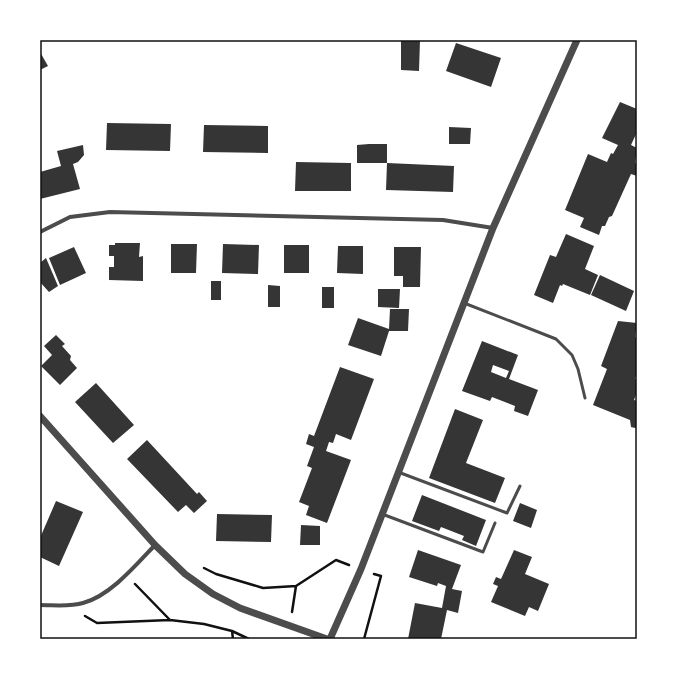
<svg xmlns="http://www.w3.org/2000/svg" width="677" height="679" viewBox="0 0 677 679" font-family="Quicksand,sans-serif">
  <style>
    .building { fill: #353535; fill-rule: evenodd }
    .lines { fill: none; stroke-linecap: round; stroke-linejoin: round }
    .path { stroke: #111; stroke-width: 2.5 }
    .service { stroke: #4c4c4c; stroke-width: 3 }
    .minor { stroke: #4c4c4c; stroke-width: 4 }
    .tertiary { stroke: #4c4c4c; stroke-width: 7 }
    .neatline { fill: none; stroke: #111; stroke-width: 1.5 }
  </style>
  <rect width="100%" height="100%" fill="#fff"/>
  <path class="building" d="M401,40h19l-1,31 -18,-1z
    M456,43l45,15 -10,29 -45,-16z
    M40,52l8,14 -8,4z
    M620,102l17,7v23l-6,13 6,3 -2,15 2,1v12l-6,-2 -19,42 -3,1 -4,9h-3l-3,9 -19,-8 4,-9 -19,-8 23,-56 19,8 4,-9 2,1 5,-9 -16,-7z
    M107,123l64,1 -1,27 -64,-1z
    M204,125l64,1v27l-65,-1z
    M449,127l22,1 -1,16h-21z
    M369,144h18v19h-30v-18z
    M83,145l1,10 -6,7 -5,2 7,25 -40,10v-27l21,-6 -4,-15z
    M296,162l55,1v28h-56z
    M387,163l67,3 -1,26 -67,-2z
    M566,234l28,12 -9,23 13,6 -8,20 -27,-11 -1,2 -2,-1 -7,18 -19,-8 16,-40 6,2z
    M115,243h25l-1,14 4,-1v25l-34,-1v-13h5v-11h-5v-11h6z
    M171,244h26l-1,29h-25z
    M223,244l36,1 -1,29 -36,-1z
    M284,245h25v28h-25z
    M338,246h25v28l-26,-1z
    M74,247l12,26 -26,12 -11,-27z
    M394,247h27l-1,40h-17v-11h-9z
    M46,258l12,28 -9,6 -9,-10v-19z
    M600,275l34,16 -8,20 -35,-16z
    M211,281h10v19h-10z
    M268,285l12,1v21h-12z
    M322,287h12v21h-12z
    M378,289h22l-1,19 -21,-1z
    M390,309h19l-1,22h-19l-8,25 -33,-11 10,-27 31,11z
    M618,321l19,2 -2,14 2,1v35l-2,6 2,1v12l-3,8 3,1v26l-2,1 -4,-1 -1,-7 -37,-15 14,-36 -6,-3z
    M56,335l9,9 -3,2 9,10 -1,4 7,8 -17,17 -19,-19 11,-11 -8,-9z
    M482,341l36,14 -9,24 29,11 -10,26 -14,-5 1,-5 -23,-9 -2,4 -28,-10zM493,365l16,6 -3,7 -15,-6z
    M340,367l34,12 -23,61 -15,-6 -3,9 -4,-1 -3,9 25,9 -24,63 -21,-8 3,-9 -10,-4 13,-34 -5,-2 7,-19 -8,-3 3,-10 5,2z
    M96,383l38,42 -21,18 -38,-41z
    M455,409l28,11 -17,43 39,15 -10,25 -66,-25z
    M147,440l50,54 2,-2 8,9 -13,12 -8,-8 -8,7 -51,-53z
    M422,495l64,25 -10,26 -14,-6 2,-4 -23,-9 -2,4 -27,-10z
    M56,501l27,11 -24,54 -19,-9v-19z
    M520,503l17,7 -6,18 -18,-7z
    M217,514l55,1 -1,27 -55,-1z
    M301,525l19,1v19h-20z
    M418,550l43,15 -9,24 10,2 -4,22 -11,-3 -6,29h-33l7,-36 27,5 4,-22 -8,-3 -1,3 -28,-9z
    M514,550l18,7 -7,17 24,10 -11,27 -9,-4 -4,9 -34,-14 7,-16 -5,-2 3,-7 5,2z"/>
  <g class="lines">
    <path class="path" d="M204,568l12,6 47,14 33,-2
      M135,584l35,36 34,4 28,7 17,8
      M292,612l4,-26 40,-26 13,5
      M85,616l12,7 73,-3
      M232,631l1,8
      M364,639l17,-63 -7,-2"/>
    <path class="service" d="M464,303l92,36 16,16 6,14 7,29
      M398,472l109,41 13,-27
      M382,514l101,38 12,-29"/>
    <path class="minor" d="M40,232l30,-15 40,-5 333,8 50,8
      M40,605c14,0 30,2 43,-2 27,-7 53,-38 72,-58"/>
    <path class="tertiary" d="M40,416l115,129 30,29 28,20 27,14 87,31
      M330,639l31,-70 132,-341 84,-188"/>
  </g>
  <rect width="677" height="679" fill="none" stroke="#ffffff" stroke-width="82"/>
  <rect x="41" y="41" width="595" height="597" class="neatline"/>
</svg>
